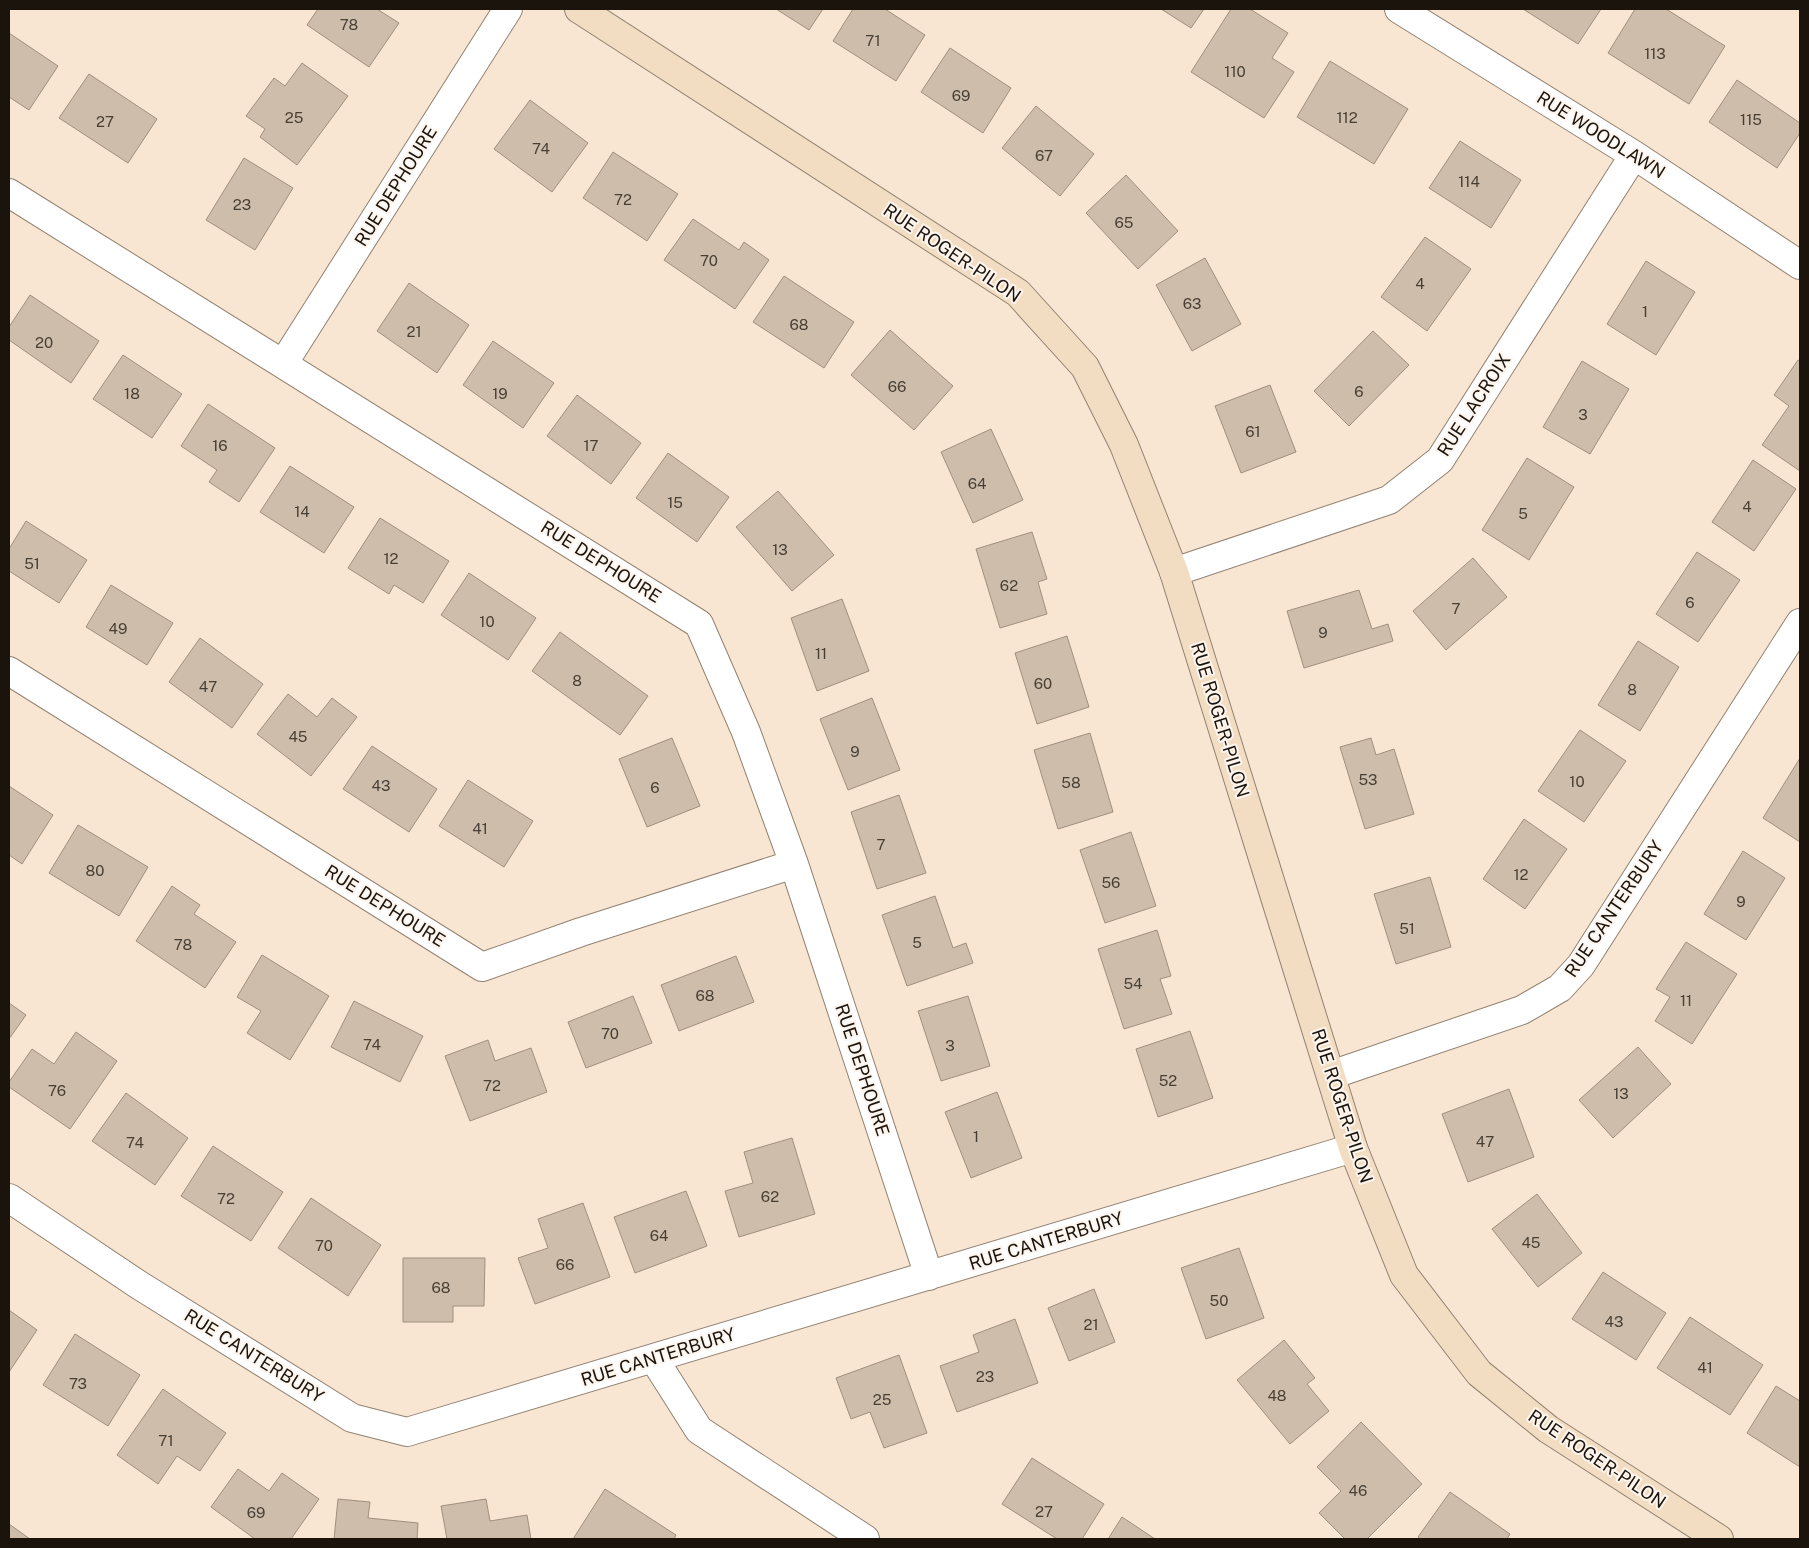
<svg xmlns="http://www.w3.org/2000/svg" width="1809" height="1548" viewBox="0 0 1809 1548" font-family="'Public Sans',sans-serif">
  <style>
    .building { fill: #cebdab; stroke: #9f8f7d }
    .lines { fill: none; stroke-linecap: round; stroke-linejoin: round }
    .street-casing { stroke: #928271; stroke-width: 30 }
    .secondary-casing { stroke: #928271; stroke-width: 30 }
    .street { stroke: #fff; stroke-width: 28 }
    .secondary { stroke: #f2ddc2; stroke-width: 28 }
    .labels { text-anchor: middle; stroke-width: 4; stroke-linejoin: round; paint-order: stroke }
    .number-label { font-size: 15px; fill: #473e34 }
    .street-label { font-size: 18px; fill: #1a140d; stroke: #fdf5ee }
  </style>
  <rect width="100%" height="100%" fill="#f8e6d3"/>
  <path class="building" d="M318,9h59l22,14 -30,44 -62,-42z
    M776,9h47l-14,21z
    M853,9h32l40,26 -29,46 -63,-40z
    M1161,9h43l-13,19z
    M1231,9h19l38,24 -16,25 22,14 -30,46 -73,-46z
    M1523,9h78l-23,35z
    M1635,9h31l59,37 -36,58 -81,-51z
    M9,33l49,33 -29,44 -20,-13z
    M950,48l61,40 -28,45 -62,-41z
    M1330,61l78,48 -34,55 -77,-47z
    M302,63l46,33 -51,69 -37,-28 5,-8 -19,-13 28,-38 11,8z
    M89,74l68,45 -29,44 -69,-45z
    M1737,80l63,43v10l-23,35 -68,-46z
    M530,100l58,43 -36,49 -58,-43z
    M1036,106l58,48 -34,42 -58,-48z
    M1460,141l61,39 -30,48 -62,-40z
    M613,152l65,42 -31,47 -64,-43z
    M244,158l49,30 -38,62 -49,-30z
    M1126,175l52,56 -40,38 -52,-56z
    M693,219l46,31 5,-8 25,18 -34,49 -71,-49z
    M1425,237l46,32 -44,62 -46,-34z
    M1205,258l36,66 -49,27 -36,-66z
    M1646,261l49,31 -39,63 -49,-31z
    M784,276l70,46 -30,46 -71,-46z
    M409,283l60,42 -32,48 -60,-42z
    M30,295l69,46 -28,42 -62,-43v-13z
    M890,330l63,56 -39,44 -63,-55z
    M1373,331l36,34 -60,61 -35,-35z
    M493,341l61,42 -31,45 -60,-43z
    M123,355l59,39 -30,44 -59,-39z
    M1798,360l2,1v110l-38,-26 27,-39 -15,-11z
    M1582,361l47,28 -39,65 -47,-27z
    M1270,385l26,67 -55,21 -26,-67z
    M577,395l64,48 -30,41 -64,-48z
    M208,404l67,44 -36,54 -30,-20 8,-12 -36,-24z
    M991,429l32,71 -50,23 -32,-71z
    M668,453l61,44 -32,45 -61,-44z
    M1527,458l47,29 -45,73 -47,-30z
    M1753,460l43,29 -42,62 -42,-29z
    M290,466l64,41 -30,46 -64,-41z
    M778,491l56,64 -42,36 -56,-64z
    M380,518l69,43 -26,42 -29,-18 -5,9 -41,-26z
    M26,521l61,39 -28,43 -50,-32v-22z
    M1032,532l15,47 -9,3 9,32 -47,14 -24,-79z
    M1697,552l43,28 -42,62 -42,-28z
    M1473,558l34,39 -61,53 -33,-39z
    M469,573l67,45 -28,42 -67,-45z
    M111,585l62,38 -26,42 -61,-38z
    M1359,590l13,39 16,-5 5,17 -89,27 -17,-57z
    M842,599l27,72 -52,20 -26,-73z
    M560,632l88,64 -28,39 -88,-64z
    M1067,636l22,71 -52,17 -22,-71z
    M200,638l63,46 -31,44 -63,-46z
    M1638,641l41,26 -39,64 -42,-26z
    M288,694l29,23 15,-19 25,19 -46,59 -54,-42z
    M872,698l28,72 -52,20 -28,-71z
    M1580,730l46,31 -42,61 -46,-31z
    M1090,733l23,79 -55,17 -24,-79z
    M672,738l28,68 -53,21 -28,-68z
    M1371,738l5,17 18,-6 20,65 -49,15 -25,-82z
    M372,746l65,43 -28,43 -66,-43z
    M1800,758v84l-37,-24z
    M468,780l65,41 -29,46 -65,-41z
    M9,786l44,29 -31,49 -13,-9z
    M899,795l27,78 -49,16 -26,-77z
    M1524,819l43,30 -42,60 -42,-30z
    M78,825l70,42 -29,49 -70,-43z
    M1131,832l25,74 -51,17 -25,-73z
    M1743,851l42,27 -39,62 -42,-26z
    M1430,877l21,70 -55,17 -22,-70z
    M172,886l28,19 -6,9 42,28 -31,46 -69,-47z
    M935,896l18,52 13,-5 7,20 -66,23 -25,-71z
    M1157,930l14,46 -11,3 12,35 -48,15 -26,-80z
    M1686,942l51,32 -45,70 -37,-23 15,-24 -14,-8z
    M262,955l67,41 -39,64 -43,-27 14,-22 -24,-14z
    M736,956l18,46 -75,29 -18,-46z
    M633,996l19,47 -66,25 -18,-46z
    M968,996l22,70 -49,15 -23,-70z
    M354,1001l69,35 -23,46 -69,-35z
    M9,1003l17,12 -17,24z
    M1190,1031l23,67 -55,19 -22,-68z
    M76,1032l41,29 -47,68 -61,-42v-5l23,-33 22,15z
    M488,1040l7,21 36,-13 16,44 -77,29 -25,-65z
    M1638,1047l33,37 -58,54 -34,-38z
    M1509,1089l25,68 -66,25 -26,-68z
    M997,1092l25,66 -51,20 -26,-66z
    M126,1093l62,45 -33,47 -63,-44z
    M792,1138l23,76 -76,23 -14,-46 28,-8 -9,-31z
    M213,1146l70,46 -32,49 -70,-45z
    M686,1191l21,55 -72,27 -21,-56z
    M1537,1194l45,59 -44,34 -46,-58z
    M311,1198l70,47 -33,51 -70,-48z
    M583,1203l27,74 -75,27 -17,-46 30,-10 -10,-29z
    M1239,1248l25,70 -58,21 -25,-71z
    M403,1258h82l-1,48h-31v16h-50z
    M1603,1272l63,41 -30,47 -64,-41z
    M1094,1289l21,53 -46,19 -21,-53z
    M9,1310l28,20 -28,42z
    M1690,1317l73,48 -33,50 -73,-47z
    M1015,1319l23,64 -81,29 -17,-46 39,-14 -6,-17z
    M75,1334l65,41 -32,51 -65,-41z
    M1284,1340l31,38 -8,6 22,27 -39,33 -53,-64z
    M899,1355l28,78 -43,15 -14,-36 -19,7 -15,-41z
    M1776,1386l24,15v66l-53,-34z
    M163,1389l63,44 -26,38 -23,-15 -19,28 -41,-29z
    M1361,1422l61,62 -55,55h-22l-26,-26 22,-22 -24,-24z
    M1032,1458l72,46 -22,35h-25l-55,-35z
    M238,1469l31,22 13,-18 37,26 -28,40h-36l-44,-32z
    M605,1489l71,46 -2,4h-101z
    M1450,1492l60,42 -3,5h-86l-3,-2z
    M338,1499l32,3 -2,16 50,5 -1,16h-83z
    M486,1499l4,22 37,-6 4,24h-84l-6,-33z
    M1122,1517l33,22h-47z
    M9,1524l21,15h-21z"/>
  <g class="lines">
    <defs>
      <path id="street" d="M1399,9l235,146 166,110
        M9,193l690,431 47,108 48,132 135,412
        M283,364l225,-355
        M1174,572l215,-72 51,-40 194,-305
        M9,671l473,296 99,-35 213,-68
        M1331,1075l191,-65 38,-22 21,-23 219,-342
        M9,1198l130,87 213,133 55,14 946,-284
        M654,1359l45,71 166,109"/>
      <path id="secondary" d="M579,9l439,284 67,74 39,78 50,127 179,576 51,127 75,98 69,56 171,110"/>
    </defs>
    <use href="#street" class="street-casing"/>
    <use href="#secondary" class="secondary-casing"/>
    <use href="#street" class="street"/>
    <use href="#secondary" class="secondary"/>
  </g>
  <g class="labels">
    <g class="number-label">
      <text x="349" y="30">78</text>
      <text x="873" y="46">71</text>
      <text x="1655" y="59">113</text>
      <text x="1235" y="77">110</text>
      <text x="961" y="101">69</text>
      <text x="294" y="123">25</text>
      <text x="1347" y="123">112</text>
      <text x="1751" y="125">115</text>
      <text x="105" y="127">27</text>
      <text x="541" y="154">74</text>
      <text x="1044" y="161">67</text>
      <text x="1469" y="187">114</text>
      <text x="623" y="205">72</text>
      <text x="242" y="210">23</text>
      <text x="1124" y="228">65</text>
      <text x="709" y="266">70</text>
      <text x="1420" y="289">4</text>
      <text x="1192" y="309">63</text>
      <text x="1645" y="317">1</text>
      <text x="799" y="330">68</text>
      <text x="414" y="337">21</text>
      <text x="44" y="348">20</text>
      <text x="897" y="392">66</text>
      <text x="1359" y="397">6</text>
      <text x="132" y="399">18</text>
      <text x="500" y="399">19</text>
      <text x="1583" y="420">3</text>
      <text x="1253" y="437">61</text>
      <text x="220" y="451">16</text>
      <text x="591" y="451">17</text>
      <text x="977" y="489">64</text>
      <text x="675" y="508">15</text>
      <text x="1747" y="512">4</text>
      <text x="302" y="517">14</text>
      <text x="1523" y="519">5</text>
      <text x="780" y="555">13</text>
      <text x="391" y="564">12</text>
      <text x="32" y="569">51</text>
      <text x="1009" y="591">62</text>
      <text x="1690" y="608">6</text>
      <text x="1456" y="614">7</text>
      <text x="487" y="627">10</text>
      <text x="118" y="634">49</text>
      <text x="1323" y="638">9</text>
      <text x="821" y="659">11</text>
      <text x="577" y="686">8</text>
      <text x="1043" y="689">60</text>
      <text x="208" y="692">47</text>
      <text x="1632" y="695">8</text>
      <text x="298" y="742">45</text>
      <text x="855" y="757">9</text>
      <text x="1368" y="785">53</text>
      <text x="1577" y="787">10</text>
      <text x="1071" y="788">58</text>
      <text x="381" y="791">43</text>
      <text x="655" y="793">6</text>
      <text x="480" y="834">41</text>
      <text x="881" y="850">7</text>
      <text x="95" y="876">80</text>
      <text x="1521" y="880">12</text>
      <text x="1111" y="888">56</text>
      <text x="1741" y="907">9</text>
      <text x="1407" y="934">51</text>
      <text x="917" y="948">5</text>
      <text x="183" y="950">78</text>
      <text x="1133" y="989">54</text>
      <text x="705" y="1001">68</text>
      <text x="1686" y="1006">11</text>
      <text x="610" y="1039">70</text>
      <text x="372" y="1050">74</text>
      <text x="950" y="1051">3</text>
      <text x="1168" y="1086">52</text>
      <text x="492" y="1091">72</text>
      <text x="57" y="1096">76</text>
      <text x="1621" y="1099">13</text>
      <text x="976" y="1142">1</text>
      <text x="1485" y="1147">47</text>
      <text x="135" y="1148">74</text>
      <text x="770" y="1202">62</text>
      <text x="226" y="1204">72</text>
      <text x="659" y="1241">64</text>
      <text x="1531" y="1248">45</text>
      <text x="324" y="1251">70</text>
      <text x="565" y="1270">66</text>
      <text x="441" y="1293">68</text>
      <text x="1219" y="1306">50</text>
      <text x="1614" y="1327">43</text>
      <text x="1091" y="1330">21</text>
      <text x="1705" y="1373">41</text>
      <text x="985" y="1382">23</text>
      <text x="78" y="1389">73</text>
      <text x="1277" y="1401">48</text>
      <text x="882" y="1405">25</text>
      <text x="166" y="1446">71</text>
      <text x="1358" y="1496">46</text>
      <text x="1044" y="1517">27</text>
      <text x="256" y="1518">69</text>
    </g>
    <g class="street-label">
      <text transform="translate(1601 135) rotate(32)" y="6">RUE WOODLAWN</text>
      <text transform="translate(396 186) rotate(-58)" y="6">RUE DEPHOURE</text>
      <text transform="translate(952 253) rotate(34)" y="6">RUE ROGER-PILON</text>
      <text transform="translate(1474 405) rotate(-57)" y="6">RUE LACROIX</text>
      <text transform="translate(601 562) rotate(32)" y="6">RUE DEPHOURE</text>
      <text transform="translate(1220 720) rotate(73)" y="6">RUE ROGER-PILON</text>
      <text transform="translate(385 906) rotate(32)" y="6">RUE DEPHOURE</text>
      <text transform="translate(1614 909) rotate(-56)" y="6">RUE CANTERBURY</text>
      <text transform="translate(862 1070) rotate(72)" y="6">RUE DEPHOURE</text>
      <text transform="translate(1342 1106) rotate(72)" y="6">RUE ROGER-PILON</text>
      <text transform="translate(1046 1241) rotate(-17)" y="6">RUE CANTERBURY</text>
      <text transform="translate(254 1356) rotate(32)" y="6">RUE CANTERBURY</text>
      <text transform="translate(658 1357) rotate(-17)" y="6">RUE CANTERBURY</text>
      <text transform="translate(1597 1459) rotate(34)" y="6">RUE ROGER-PILON</text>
    </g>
  </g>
  <rect width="1809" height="1548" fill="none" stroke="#1a140d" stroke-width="20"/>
</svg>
